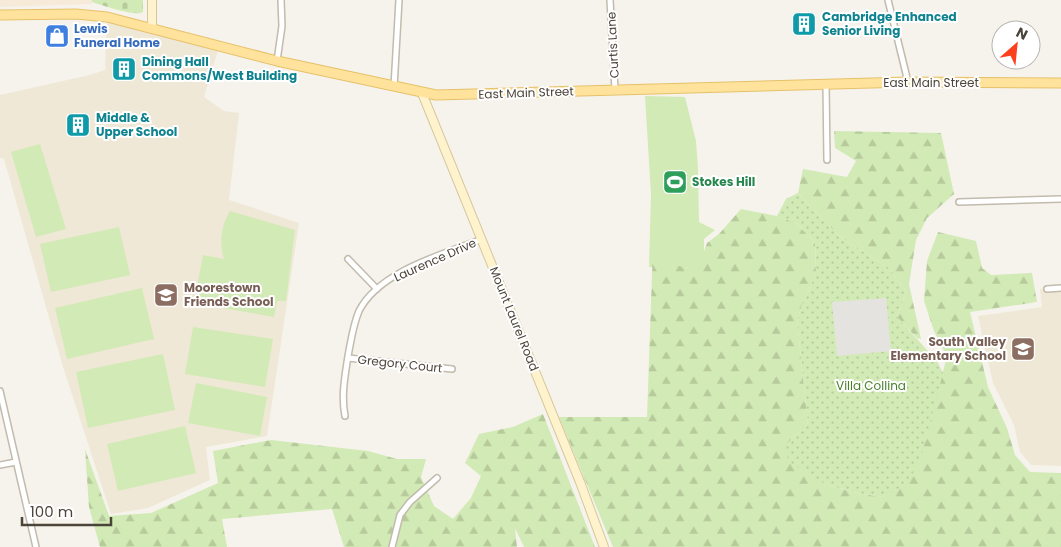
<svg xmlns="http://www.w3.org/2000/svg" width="1061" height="547" viewBox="0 0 1061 547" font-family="Poppins,sans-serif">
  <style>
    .commercial { fill: #f7ead8 }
    .education { fill: #efe8d6 }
    .grass { fill: #d2eab5 }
    .forest { fill: url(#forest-firs) }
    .cemetery { fill: url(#cemetery-stones) }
    .park { fill: url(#park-dots) }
    .parking { fill: #e5e3e0 }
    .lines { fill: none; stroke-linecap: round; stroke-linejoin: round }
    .street-casing { stroke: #c2bbae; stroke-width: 8 }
    .secondary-casing { stroke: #d6c79b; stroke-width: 10 }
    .primary-casing { stroke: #e6c16a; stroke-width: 11 }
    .street { stroke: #fff; stroke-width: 5 }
    .secondary { stroke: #fff3cd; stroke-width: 8 }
    .primary { stroke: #ffe39c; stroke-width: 9 }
    .labels { text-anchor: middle; stroke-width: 4; stroke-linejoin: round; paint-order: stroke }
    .culture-label { font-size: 12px; font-weight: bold; fill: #0d838f; stroke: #fff; text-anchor: start }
    .shop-label { font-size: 12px; font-weight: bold; fill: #366cbe; stroke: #fff; text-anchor: start }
    .street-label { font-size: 12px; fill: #4b4439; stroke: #fff }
    .leisure-label { font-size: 12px; font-weight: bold; fill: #27864d; stroke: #fff; text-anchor: start }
    .education-label { font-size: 12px; font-weight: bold; fill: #785e54; stroke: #fff; text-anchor: start }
    .park-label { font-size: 12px; fill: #4a7f2a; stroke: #fff }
  </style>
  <defs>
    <pattern id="forest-firs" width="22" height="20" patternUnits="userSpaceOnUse" patternTransform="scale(1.25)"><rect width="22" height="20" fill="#d2eab5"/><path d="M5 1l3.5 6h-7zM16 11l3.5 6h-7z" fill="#b6ca9c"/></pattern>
    <pattern id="cemetery-stones" width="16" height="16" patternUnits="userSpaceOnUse" patternTransform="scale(1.25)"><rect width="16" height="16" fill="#d2eab5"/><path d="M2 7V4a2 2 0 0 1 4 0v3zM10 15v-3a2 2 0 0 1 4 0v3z" fill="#b6ca9c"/></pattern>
    <pattern id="park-dots" width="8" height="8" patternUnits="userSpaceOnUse" patternTransform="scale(1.25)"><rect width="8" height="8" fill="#d2eab5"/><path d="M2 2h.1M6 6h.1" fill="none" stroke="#b6ca9c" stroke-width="1.8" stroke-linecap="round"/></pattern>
  </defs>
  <rect width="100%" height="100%" fill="#f6f3ec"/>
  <path class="commercial" d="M0,0h92v4l-92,3z"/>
  <path class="education" d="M107,17l112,30 -15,50 20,14 15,2 -10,87 70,23 -32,213 -61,11 4,33 -62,28 -37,6 -48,-147 -59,-208 -4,-1v-63l90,-20 15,-5z
    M1061,287v179l-30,-1 -11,-13 -6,-27 -21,-42 -15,-67 64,-9 -2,-18z"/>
  <path class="grass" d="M645,96l40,1 11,44 2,27 1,54 16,8 -11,9v29l-55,-1 2,-72z
    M40,144l26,85 -30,8 -25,-85z
    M230,211l65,19 -9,71h-9l-3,16 -80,-14 9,-48 21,4c-5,-17 -3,-33 6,-48z
    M119,227l11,48 -79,17 -11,-48z
    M142,288l12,51 -87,20 -12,-51z
    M193,327l80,12 -8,48 -80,-13z
    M163,354l12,56 -87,18 -12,-56z
    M196,383l71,14 -7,39 -72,-13z
    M185,426l11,47 -78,18 -11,-47z"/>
  <path class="forest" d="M834,131l107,2 13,61 -27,24 -11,22 -7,44 12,55 -4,-1 -20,-21 9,-25 -17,-24 -50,-32 -41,-43 5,-24 44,8 9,-16 -21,-13z
    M741,209l36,7 19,7 19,19 1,32 -13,28 -6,19 11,102 -22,22 39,39 32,9 25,4 53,-97 12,-43 -13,-26 -10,-30 3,-40 11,-29 38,9 6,27 9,7 41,-2 5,29 -67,10 18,75 19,41 8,27 15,17 31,1v74h-448l-54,-130h88l6,-171 7,16 28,6 12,-6 7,-19 12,-9z
    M543,414l52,133h-71l-9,-19 2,19h-173l-12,-38 -110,10 5,28h-127l-11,-40 -4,-58 24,67 42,-3 67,-30 -5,-32 58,-11 97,11 29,8h29l-5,18 13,29 19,13 18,-21 10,-22 -16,-13 14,-29 34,-7z"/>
  <path class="cemetery" d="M92,0h51v12c-8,5 -41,-7 -51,-10z"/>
  <path class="park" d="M798,193l41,43 50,32 17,24 -9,25 40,44 6,12 -21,80 -14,31 -26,13 -25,-4 -32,-9 -37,-23 -2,-16 22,-22 -11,-102 6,-19 13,-28 -1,-32 -19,-19 -19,-7 9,-17z"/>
  <path class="parking" d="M886,298l5,53 -54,5 -5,-54z"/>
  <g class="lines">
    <defs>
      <path id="street" d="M610,0l5,90
        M888,0l20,82
        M277,61l5,-35 -1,-26
        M826,85l1,75
        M394,87l5,-87
        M959,202l102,-3
        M348,259l29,30
        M1047,289l14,-1
        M348,358l104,11
        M0,391l36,156
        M345,416c-4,-20 0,-40 3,-60 3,-15 5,-31 11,-45 20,-40 85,-57 123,-72
        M0,465l16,-3
        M392,547l8,-32 10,-13 27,-24"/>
      <path id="secondary" d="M152,0v28
        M422,93l158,389 24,65"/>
      <path id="primary" d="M0,15l76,-1 31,3 170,44 159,34 472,-13 153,1"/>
    </defs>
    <use href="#street" class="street-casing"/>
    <use href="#secondary" class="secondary-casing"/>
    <use href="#primary" class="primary-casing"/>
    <use href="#street" class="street"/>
    <use href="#secondary" class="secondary"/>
    <use href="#primary" class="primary"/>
  </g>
  <defs>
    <symbol id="building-square" viewBox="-11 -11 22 22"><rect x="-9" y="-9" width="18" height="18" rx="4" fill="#0f9aa8" stroke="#fff"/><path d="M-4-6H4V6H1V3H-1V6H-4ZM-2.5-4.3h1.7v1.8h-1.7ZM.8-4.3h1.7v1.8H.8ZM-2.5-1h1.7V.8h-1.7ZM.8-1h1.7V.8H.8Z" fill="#fff"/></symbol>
    <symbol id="shop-square" viewBox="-11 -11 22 22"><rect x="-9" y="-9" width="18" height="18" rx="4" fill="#3f7fe0" stroke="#fff"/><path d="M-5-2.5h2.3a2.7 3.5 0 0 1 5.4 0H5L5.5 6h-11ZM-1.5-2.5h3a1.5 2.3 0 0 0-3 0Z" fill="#fff"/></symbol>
    <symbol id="stadium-square" viewBox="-11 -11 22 22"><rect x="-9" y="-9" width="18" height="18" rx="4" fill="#2e9e5b" stroke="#fff"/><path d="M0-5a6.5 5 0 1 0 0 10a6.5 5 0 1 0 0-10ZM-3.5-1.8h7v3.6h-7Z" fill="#fff"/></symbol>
    <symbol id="school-square" viewBox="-11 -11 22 22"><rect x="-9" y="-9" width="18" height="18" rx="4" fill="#8d6e63" stroke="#fff"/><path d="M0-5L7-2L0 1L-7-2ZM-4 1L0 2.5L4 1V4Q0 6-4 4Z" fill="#fff"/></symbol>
  </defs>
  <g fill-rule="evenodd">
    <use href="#building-square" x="790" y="10" width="28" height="28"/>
    <use href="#shop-square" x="43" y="22" width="28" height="28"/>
    <use href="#building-square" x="110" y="55" width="28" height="28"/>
    <use href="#building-square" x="64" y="111" width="28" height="28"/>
    <use href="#stadium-square" x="661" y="168" width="28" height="28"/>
    <use href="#school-square" x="152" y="281" width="28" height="28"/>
    <use href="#school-square" x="1009" y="335" width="28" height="28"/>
  </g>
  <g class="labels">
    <g class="culture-label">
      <text x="822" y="21">Cambridge Enhanced<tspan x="822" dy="14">Senior Living</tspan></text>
      <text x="142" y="66">Dining Hall<tspan x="142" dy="14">Commons/West Building</tspan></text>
      <text x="96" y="122">Middle &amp;<tspan x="96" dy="14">Upper School</tspan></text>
    </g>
    <g class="shop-label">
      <text x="74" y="33">Lewis<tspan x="74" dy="14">Funeral Home</tspan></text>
    </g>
    <g class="street-label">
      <text transform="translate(613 45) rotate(-93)" y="4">Curtis Lane</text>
      <text x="931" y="87">East Main Street</text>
      <text transform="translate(526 93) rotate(-2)" y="4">East Main Street</text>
      <text transform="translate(435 260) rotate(-24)" y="4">Laurence Drive</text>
      <text transform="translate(514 319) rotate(68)" y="4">Mount Laurel Road</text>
      <text transform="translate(400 364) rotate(6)" y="4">Gregory Court</text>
    </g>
    <g class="leisure-label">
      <text x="692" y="186">Stokes Hill</text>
    </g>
    <g class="education-label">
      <text x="184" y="292">Moorestown<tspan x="184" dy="14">Friends School</tspan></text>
      <text x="1006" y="346" text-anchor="end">South Valley<tspan x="1006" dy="14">Elementary School</tspan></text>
    </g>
    <g class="park-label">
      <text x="871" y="390">Villa Collina</text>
    </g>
  </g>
  <g transform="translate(1016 45) rotate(27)"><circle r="24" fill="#ffffff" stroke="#b7b4b0"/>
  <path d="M0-4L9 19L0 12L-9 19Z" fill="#fc3f1d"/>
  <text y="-8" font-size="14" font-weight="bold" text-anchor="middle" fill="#4b4439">N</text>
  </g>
  <path d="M22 517v8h89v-8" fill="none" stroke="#4b4439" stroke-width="2.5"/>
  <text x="30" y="517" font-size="15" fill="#4b4439" stroke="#ffffff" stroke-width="4" paint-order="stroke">100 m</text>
</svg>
